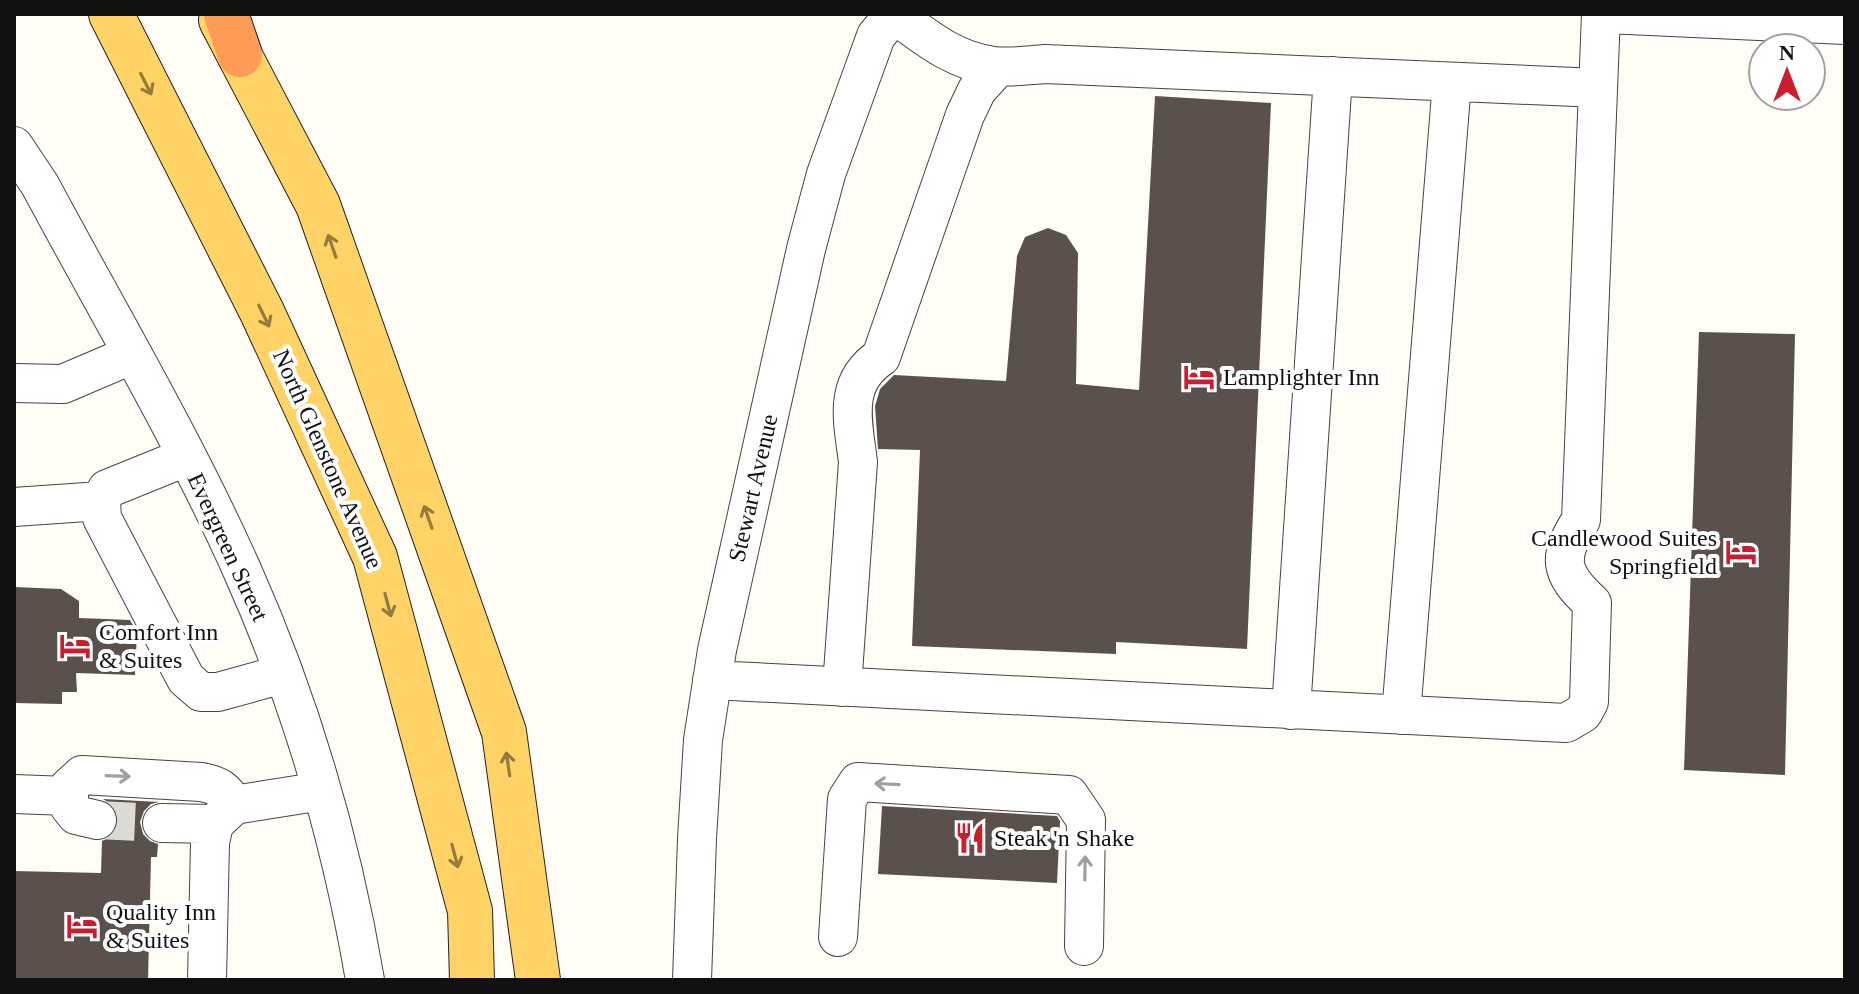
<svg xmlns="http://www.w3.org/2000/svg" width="1859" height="994" viewBox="0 0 1859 994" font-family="'Times New Roman',serif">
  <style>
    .building { fill: #5b514c }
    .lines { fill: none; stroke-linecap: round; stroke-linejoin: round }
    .minor-tunnel { stroke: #dbdad3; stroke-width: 38; stroke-dasharray: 38 19; stroke-linecap: butt }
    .minor-casing { stroke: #444; stroke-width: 40 }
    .major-casing { stroke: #222; stroke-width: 46 }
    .highway-casing { stroke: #222; stroke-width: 46 }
    .minor { stroke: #fff; stroke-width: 38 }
    .major { stroke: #ffd365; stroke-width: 44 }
    .highway { stroke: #fe9b54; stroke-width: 44 }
    .oneway { stroke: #947c3f }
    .oneway2 { stroke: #a0a0a0 }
    .labels { text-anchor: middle; stroke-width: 8; stroke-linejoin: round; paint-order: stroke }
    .poi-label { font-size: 24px; fill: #111; stroke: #fff; text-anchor: start }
    .street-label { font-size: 24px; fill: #111; stroke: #fff }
  </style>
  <rect width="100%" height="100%" fill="#fffdf5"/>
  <path class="building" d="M1155,96l116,7 -24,546 -131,-7v12l-204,-8 8,-196 -42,-1 -3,-43 5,-17 14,-14 112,6 11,-125 8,-19 23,-9 18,7 12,18 -2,131 63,6z
    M1699,332l96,2 -10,441 -101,-5z
    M14,587l47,2 18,12v17l51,2 7,12 -2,43 -59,-2 1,19h-15v12l-48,-1z
    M103,799l56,3 -8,2 -7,7 -4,11 3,12 7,7 8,3 -1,13h-6l-3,123 -134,-2v-107l87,2 1,-32 10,-5 6,-12v-11l-7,-9z
    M882,806l175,10 3,5 -3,62 -179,-9z"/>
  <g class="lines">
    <path class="minor-tunnel" d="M97,820l65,3"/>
    <defs>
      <path id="minor" d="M894,14c31,23 60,47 100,52 17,2 35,-1 51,-2l553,24
        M1606,14l239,11
        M14,146l26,39c68,127 143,253 202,385 58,130 99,269 123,410
        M14,383l49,1 68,-29
        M186,457l-79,32 -6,12 1,17 84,161 15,13h17l65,-18
        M14,507l87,-6
        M712,680l854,43 17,-10 6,-11 3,-99c-33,-30 -35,-46 -11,-83l20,-506
        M842,687l16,-225c-5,-41 -16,-79 23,-105l84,-242 12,-25 21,-23
        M1291,710l42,-634
        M1401,715l51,-633
        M14,794l54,2
        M97,820l-21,-5 -7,-9v-19l13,-12 119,7c17,3 24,7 33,23
        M162,823l52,1
        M838,937l9,-138 11,-17 211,13 17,25 -2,126
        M207,980l3,-137 4,-19 20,-19 88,-14
        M692,980l5,-141 6,-99 14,-90 89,-401 20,-75 50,-138 18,-22"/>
      <path id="major" d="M111,14l151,298 113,245 95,354 2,69
        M221,20l97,185 186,527 34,248"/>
      <path id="highway" d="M226,14l14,41"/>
    </defs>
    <use href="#minor" class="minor-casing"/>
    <use href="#major" class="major-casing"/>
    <use href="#highway" class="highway-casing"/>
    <use href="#minor" class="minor"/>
    <use href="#major" class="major"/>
    <use href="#highway" class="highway"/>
  </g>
  <defs><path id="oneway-shaft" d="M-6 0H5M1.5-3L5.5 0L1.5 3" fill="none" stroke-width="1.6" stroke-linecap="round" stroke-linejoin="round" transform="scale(2)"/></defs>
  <g class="oneway">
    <use href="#oneway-shaft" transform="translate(146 84) rotate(63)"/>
    <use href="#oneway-shaft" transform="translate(332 246) rotate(-109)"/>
    <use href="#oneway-shaft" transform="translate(264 316) rotate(64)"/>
    <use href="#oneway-shaft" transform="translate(428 517) rotate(-109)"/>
    <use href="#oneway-shaft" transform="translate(388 605) rotate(75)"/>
    <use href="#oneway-shaft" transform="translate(508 764) rotate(-98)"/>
    <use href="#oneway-shaft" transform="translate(455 856) rotate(75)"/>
  </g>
  <g class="oneway2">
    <use href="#oneway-shaft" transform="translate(118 776) rotate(2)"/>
    <use href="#oneway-shaft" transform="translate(887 784) rotate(-177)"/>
    <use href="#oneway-shaft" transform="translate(1085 868) rotate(-89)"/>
  </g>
  <defs>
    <symbol id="hotel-bare" viewBox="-9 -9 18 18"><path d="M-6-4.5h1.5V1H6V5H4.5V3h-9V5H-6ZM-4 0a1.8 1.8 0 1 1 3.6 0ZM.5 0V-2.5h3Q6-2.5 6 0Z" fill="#cd1d2c" stroke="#fff" stroke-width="2.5" paint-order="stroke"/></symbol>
    <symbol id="restaurant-bare" viewBox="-9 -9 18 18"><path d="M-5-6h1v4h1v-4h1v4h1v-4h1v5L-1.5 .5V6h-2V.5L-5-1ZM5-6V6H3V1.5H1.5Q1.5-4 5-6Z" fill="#cd1d2c" stroke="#fff" stroke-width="2.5" paint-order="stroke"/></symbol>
  </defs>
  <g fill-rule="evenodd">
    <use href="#hotel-bare" x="1177" y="355" width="44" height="44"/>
    <use href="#hotel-bare" x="1719" y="530" width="44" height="44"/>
    <use href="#hotel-bare" x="53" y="624" width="44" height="44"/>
    <use href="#restaurant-bare" x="948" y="816" width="44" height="44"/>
    <use href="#hotel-bare" x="60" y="904" width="44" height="44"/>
  </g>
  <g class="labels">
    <g class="poi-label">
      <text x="1223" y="385">Lamplighter Inn</text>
      <text x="1717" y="546" text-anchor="end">Candlewood Suites<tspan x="1717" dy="28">Springfield</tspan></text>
      <text x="99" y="640">Comfort Inn<tspan x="99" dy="28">&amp; Suites</tspan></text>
      <text x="994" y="846">Steak 'n Shake</text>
      <text x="106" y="920">Quality Inn<tspan x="106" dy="28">&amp; Suites</tspan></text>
    </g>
    <g class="street-label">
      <text transform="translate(328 459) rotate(66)" y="8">North Glenstone Avenue</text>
      <text transform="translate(753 488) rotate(-77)" y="8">Stewart Avenue</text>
      <text transform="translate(228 547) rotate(65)" y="8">Evergreen Street</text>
    </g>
  </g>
  <rect width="1859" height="994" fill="none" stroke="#111111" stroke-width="32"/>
  <g transform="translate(1787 72)"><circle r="38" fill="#ffffff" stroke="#a0a0a0" stroke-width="2"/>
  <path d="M0-6L14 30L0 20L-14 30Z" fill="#cd1d2c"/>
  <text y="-12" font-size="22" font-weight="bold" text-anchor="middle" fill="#111111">N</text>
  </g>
</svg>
